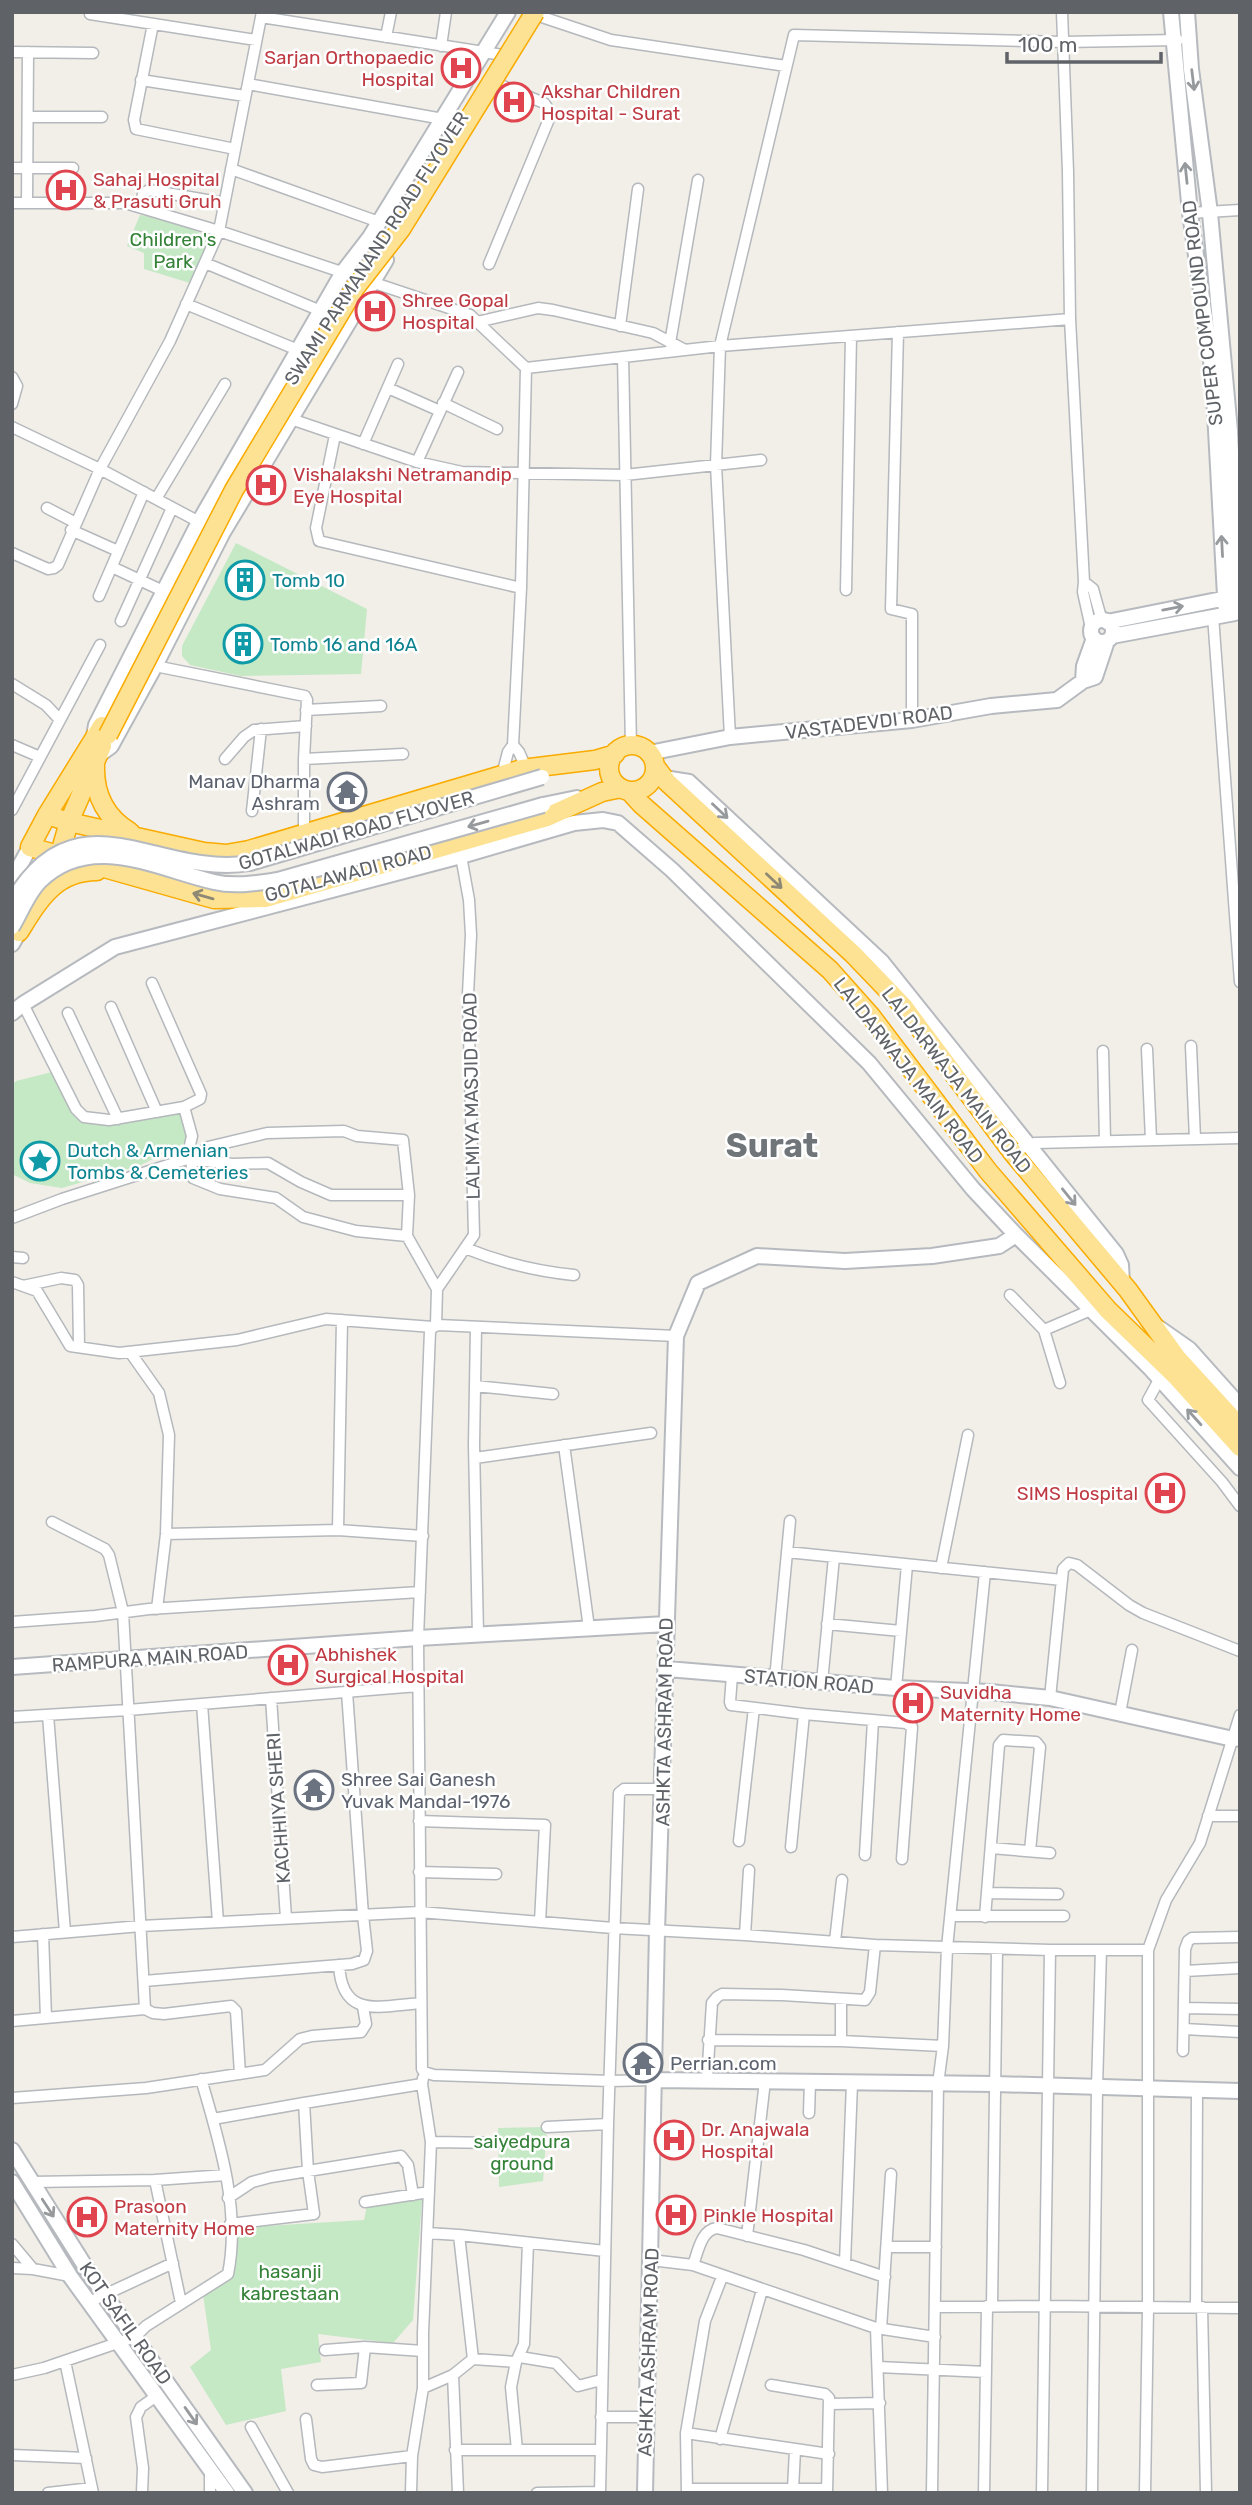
<svg xmlns="http://www.w3.org/2000/svg" width="1252" height="2505" viewBox="0 0 1252 2505" font-family="Rubik,sans-serif">
  <style>
    .green { fill: #c5e8c5 }
    .lines { fill: none; stroke-linecap: round; stroke-linejoin: round }
    .street-casing { stroke: #b5b8bc; stroke-width: 13 }
    .secondary-casing { stroke: #b6babf; stroke-width: 18 }
    .highway-casing { stroke: #f9ab00; stroke-width: 21 }
    .street { stroke: #fff; stroke-width: 10 }
    .secondary { stroke: #fff; stroke-width: 14 }
    .highway { stroke: #fde293; stroke-width: 18 }
    .secondary-bridge-casing { stroke: #b6babf; stroke-width: 18; stroke-linecap: butt }
    .highway-bridge-casing { stroke: #f9ab00; stroke-width: 21; stroke-linecap: butt }
    .secondary-bridge { stroke: #fff; stroke-width: 14 }
    .highway-bridge { stroke: #fde293; stroke-width: 18 }
    .oneway { stroke: #979a9d }
    .oneway2 { stroke: #8e8975 }
    .labels { text-anchor: middle; stroke-width: 5; stroke-linejoin: round; paint-order: stroke }
    .health-label { font-size: 19px; fill: #be3a42; stroke: #fff; text-anchor: start }
    .park-label { font-size: 19px; fill: #348238; stroke: #fff }
    .street-label { font-size: 19px; fill: #5f6368; stroke: #fff }
    .culture-label { font-size: 19px; fill: #0d838f; stroke: #fff; text-anchor: start }
    .worship-label { font-size: 19px; fill: #5b616d; stroke: #fff; text-anchor: start }
    .town-label { font-size: 33px; font-weight: bold; fill: #70757a; stroke: #fff }
  </style>
  <rect width="100%" height="100%" fill="#f1efe8"/>
  <path class="green" d="M140,215l32,5 39,18 -21,45 -46,-14v-16l-17,-7z
    M236,543l131,66 -6,65 -120,2 -51,-11 -8,-9v-10z
    M52,1072l31,47 99,-9 6,31 -47,24 -79,23 -32,-5 -18,-9v-89l4,-4z
    M547,2127l-4,54 -44,6 -1,-59z
    M422,2200l-9,120 -20,23 -75,-9 3,28 -40,7 5,42 -60,14 -36,-58 21,-17 -8,-56 28,-19 2,-47 131,-8 4,-19z"/>
  <g class="lines">
    <defs>
      <path id="street" d="M1062,12l6,160 2,147 14,263 -1,10 8,36
        M90,14l166,26
        M539,16l72,24 175,26
        M261,17l248,39
        M153,24l-19,96 2,9 99,20
        M386,37l5,-25
        M441,46l5,-34
        M12,52l81,1
        M141,80l104,16
        M248,84l195,35
        M28,117h74
        M12,168h61
        M231,169l148,53
        M12,203h113l94,28 251,84 56,53
        M27,203l1,-151
        M140,207l3,-13 6,-4 75,13
        M1190,213l50,-3
        M205,263l116,48
        M489,264l60,-145v-9l-5,-7 -46,-19
        M186,304l112,46
        M477,322l61,-14 15,2 100,23 32,17
        M620,326l18,-137
        M898,332l-7,277 21,5v106
        M670,343l28,-163
        M623,357l8,389
        M12,377l5,9 -5,18
        M388,388l52,23
        M443,403l54,26
        M291,419l126,43 45,10 163,3 136,-15
        M12,427l88,42 103,55
        M335,435l-19,93 3,13 202,47
        M363,444l35,-80
        M417,462l41,-90
        M156,499l69,-115
        M47,508l29,15
        M71,530l47,21
        M12,553l36,16 6,-1 4,-3 42,-96 70,-128 49,-110 43,-219
        M112,567l51,24
        M1084,582l9,7 9,32
        M846,590l5,-254
        M99,596l45,-104
        M1213,616l27,366
        M121,621l51,-113
        M155,666l150,30 2,4 -3,59v73
        M12,684l34,21 14,15
        M306,710l75,-4
        M730,737l-14,-272 4,-119 74,-311 269,7 115,-2
        M12,745l28,12
        M513,745l8,-157 5,-220 194,-22 350,-27
        M225,759l19,-22 10,-7 52,-4
        M304,759l99,-5
        M502,775l6,-23 5,-7 6,7 7,16
        M12,810l88,-165
        M252,811l9,-82
        M152,983l49,111 -1,5 -16,8
        M23,1004l53,105 8,8 25,3 75,-13 8,29 -5,23
        M111,1007l46,105
        M68,1013l50,106
        M1191,1046l4,93
        M1147,1049l4,91
        M1103,1051l2,90
        M1012,1152l23,-9 205,-5
        M12,1218l50,-19 125,-40 46,5 35,-1 33,19 30,13h78
        M407,1236l-51,-5 -53,-14 -27,-19 -56,-9 -27,-11 -2,-19 17,-12 59,-14 77,-2 13,5 46,4 6,55 -2,41 30,53
        M465,1248c37,15 69,23 109,27
        M12,1257l11,1
        M12,1282l25,9 33,55 49,7 118,-13 89,-21 107,8
        M23,1286l38,-8 14,2 3,5 1,62
        M1010,1295l34,35 16,53
        M436,1325l1,-36 37,-54 -6,-241 3,-59 -2,-35 -8,-44
        M476,1327l-2,118 4,190
        M1044,1330l47,-20
        M130,1352l29,41 10,42 -3,99 -9,75
        M1160,1378l-12,22 74,82 18,24
        M475,1386l78,8
        M564,1445l25,183
        M475,1458l176,-25
        M52,1522l53,27 4,6 14,57 22,397
        M338,1530l4,-210
        M166,1534l172,-4 85,6
        M787,1552l275,28
        M941,1568l27,-133
        M12,1622l83,-6 54,-7 271,-17
        M827,1624l74,7
        M732,1675l-2,27 1,3 73,9 102,9 6,4 -10,132
        M775,1679l15,-158
        M822,1682l12,-125
        M896,1688l11,-123
        M271,1698l15,220
        M1050,1698l13,-129 6,-6 8,2 52,40 14,8 97,38
        M202,1704l16,218
        M1120,1713l12,-63
        M48,1715l17,217
        M12,1717l116,-7 290,-24
        M1208,1816h32
        M419,1821l126,4 -5,97
        M739,1841l15,-133
        M791,1847l13,-133
        M991,1848l59,5
        M865,1855l8,-134
        M419,1872l77,2
        M987,1893l71,1
        M951,1916h113
        M985,1917l14,-172 4,-5 33,2 4,5 -10,104
        M43,1934l3,84
        M745,1935l4,-65
        M12,1937l129,-11 279,-14 193,16 132,7 130,10 175,5h98
        M835,1941l7,-61
        M339,1965c3,55 41,41 82,38
        M1185,1971l55,-3
        M144,1981l208,-17 12,-4 3,-9 -4,-36 -16,-223
        M841,1999v42
        M1184,2008l56,1
        M12,2021l133,-12 8,4 11,1 67,-8 5,5 4,63
        M1184,2029l56,3
        M708,2040l133,1 102,5
        M1183,2051l2,-102 3,-8 4,-3 48,-1
        M653,2080l-43,1 -176,-6 -10,-3 -2,-3 -4,-431 12,-307 3,-4 5,-2 238,11
        M707,2080l5,-77 5,-6 5,-3 60,1 83,5 5,-8 5,-47
        M12,2098l134,-10 119,-18 35,-31 12,-3 49,-4 5,-8 -3,-17
        M304,2103l118,-19 1,-6
        M809,2113l1,-31
        M213,2119l91,-16 4,68 6,43 -84,10
        M547,2127l61,-3
        M431,2142l67,1
        M155,2180l26,123
        M32,2182l123,-2 71,-5
        M228,2198l24,-16 19,-5 130,-21 7,9 5,30
        M365,2202l64,-10
        M427,2233l32,2
        M747,2236l18,-155
        M12,2244l21,25
        M887,2247h49
        M651,2260l42,5 183,63 59,9
        M845,2263l7,-180
        M693,2265c5,-13 8,-35 24,-37l87,22 81,27
        M12,2268l21,1 37,7
        M89,2302l84,-39
        M992,2306l5,-357
        M936,2307l110,-1 194,2
        M1202,2307l4,186
        M1196,2308l1,-218
        M876,2328l6,165
        M881,2329l10,-155
        M325,2350l40,-3 58,4
        M520,2357l36,6 22,23 23,-6
        M473,2359l43,3
        M65,2361l28,132
        M878,2367l108,5
        M12,2375l32,-7 91,-31 11,-11 82,-52c13,-64 -9,-134 -27,-195
        M317,2385l44,-2 4,-36
        M771,2385l54,9 4,4 -2,95
        M423,2388l30,-13
        M830,2404l50,-1
        M601,2417h45
        M306,2419l5,40 3,6 8,2 90,-11
        M251,2427l37,66
        M686,2433l143,21
        M720,2439l42,-149
        M455,2450h146
        M517,2450l-6,-63 5,-25 8,-18 4,-101
        M12,2455l74,3
        M687,2489h140
        M793,2489l2,-39
        M48,2493l44,-5
        M142,2493l1,-25 -7,-51 5,-10 17,-12
        M210,2493v-22
        M411,2493l1,-37 11,-68v-55l8,-191 -9,-58
        M458,2493l-5,-118 20,-16 -14,-124 146,16
        M537,2493l63,-1
        M600,2493l8,-369 11,-331 5,-4h39
        M687,2493l-1,-60 19,-112 17,-44
        M932,2493l6,-409 5,-38 4,-98 38,-376
        M984,2493l3,-187
        M1042,2493l8,-543
        M1092,2493l5,-406 4,-137
        M1145,2493l3,-185v-358l18,-50 34,-57 40,-128"/>
      <path id="secondary" d="M1171,12l19,201 23,162 13,239
        M1187,12l4,57 19,144 20,218 9,181
        M1091 631a11 11 0 1 1 22 0a11 11 0 1 1-22 0Z
        M1107,622l125,-25
        M1112,636l123,-23
        M1083,681l1,-15 10,-28
        M94,736l2,-11 103,-203 144,-250 27,-35 138,-225
        M649,753l81,-16 182,-17 79,-14 66,-6 26,-19 12,-4 12,-36
        M96,757l15,-11 44,-80 67,-132 164,-274
        M664,778l25,4 192,179 235,293 5,11 1,18
        M543,805l34,-7
        M12,880l18,-33
        M12,944l12,-21
        M12,1013l11,-9 92,-57 346,-91 113,-33 29,-3 15,3 54,47 197,193 104,126 43,46 134,133 90,100
        M1159,1328l30,21 51,57
        M12,1667l406,-29 248,-14
        M667,1669l229,19 94,4 60,6 183,41 7,-1
        M653,2080l342,4 245,7
        M12,2150l78,124 155,219
        M12,2182l58,94 157,217
        M645,2493l12,-562 19,-595 22,-53 59,-27 88,5 87,-5 67,-10 17,-11"/>
      <path id="highway" d="M102,726l-55,89 -17,32 184,52 51,-1 282,-81 55,-25 19,-4
        M609 768a23 23 0 1 1 46 0a23 23 0 1 1-46 0Z
        M95,765c-1,29 10,52 35,67
        M655,766l12,16 186,172 50,52 109,146 116,138 49,68 63,69
        M629,791l12,13 189,166 41,46 117,155 120,139 68,66 64,71
        M47,815l22,7 135,30 22,2 23,-4 273,-81 73,-9 20,-6
        M59,857l10,-35 33,-76
        M19,932c20,-32 36,-61 78,-61"/>
    </defs>
    <use href="#street" class="street-casing"/>
    <use href="#secondary" class="secondary-casing"/>
    <use href="#highway" class="highway-casing"/>
    <use href="#street" class="street"/>
    <use href="#secondary" class="secondary"/>
    <use href="#highway" class="highway"/>
    <defs>
      <path id="secondary-bridge" d="M12,902c65,-113 147,-23 238,-39l292,-86
        M12,927c9,-15 16,-34 28,-46 51,-50 117,-12 174,1 21,5 43,1 64,-2l265,-75"/>
      <path id="highway-bridge" d="M108,735l126,-245 121,-202 46,-59 134,-217"/>
    </defs>
    <use href="#secondary-bridge" class="secondary-bridge-casing"/>
    <use href="#highway-bridge" class="highway-bridge-casing"/>
    <use href="#secondary-bridge" class="secondary-bridge"/>
    <use href="#highway-bridge" class="highway-bridge"/>
  </g>
  <defs><path id="oneway-shaft" d="M-6 0H5M1.5-3L5.5 0L1.5 3" fill="none" stroke-width="1.6" stroke-linecap="round" stroke-linejoin="round" transform="scale(1.75)"/></defs>
  <g class="oneway">
    <use href="#oneway-shaft" transform="translate(1193 80) rotate(83)"/>
    <use href="#oneway-shaft" transform="translate(1186 173) rotate(-96)"/>
    <use href="#oneway-shaft" transform="translate(1222 546) rotate(-93)"/>
    <use href="#oneway-shaft" transform="translate(1173 608) rotate(-11)"/>
    <use href="#oneway-shaft" transform="translate(720 811) rotate(43)"/>
    <use href="#oneway-shaft" transform="translate(478 824) rotate(164)"/>
    <use href="#oneway-shaft" transform="translate(1069 1197) rotate(51)"/>
    <use href="#oneway-shaft" transform="translate(1194 1417) rotate(-132)"/>
    <use href="#oneway-shaft" transform="translate(48 2208) rotate(57)"/>
    <use href="#oneway-shaft" transform="translate(191 2416) rotate(55)"/>
  </g>
  <g class="oneway2">
    <use href="#oneway-shaft" transform="translate(774 881) rotate(43)"/>
    <use href="#oneway-shaft" transform="translate(203 896) rotate(-164)"/>
  </g>
  <defs>
    <symbol id="hospital-ring" viewBox="-11 -11 22 22"><circle r="9.5" fill="#fff" stroke="#e0444e" stroke-width="1.5"/><path d="M-5-5h3v3.5h4V-5h3V5h-3V1.5h-4V5h-3Z" fill="#e0444e"/></symbol>
    <symbol id="building-ring" viewBox="-11 -11 22 22"><circle r="9.5" fill="#fff" stroke="#0f9aa8" stroke-width="1.5"/><path d="M-4-6H4V6H1V3H-1V6H-4ZM-2.5-4.3h1.7v1.8h-1.7ZM.8-4.3h1.7v1.8H.8ZM-2.5-1h1.7V.8h-1.7ZM.8-1h1.7V.8H.8Z" fill="#0f9aa8"/></symbol>
    <symbol id="temple-ring" viewBox="-11 -11 22 22"><circle r="9.5" fill="#fff" stroke="#6b7280" stroke-width="1.5"/><path d="M0-6L5-2H3V0L6.5 2.5H4V6H1.5V3h-3V6H-4V2.5H-6.5L-3 0V-2H-5Z" fill="#6b7280"/></symbol>
    <symbol id="sight-ring" viewBox="-11 -11 22 22"><circle r="9.5" fill="#fff" stroke="#0f9aa8" stroke-width="1.5"/><path d="M0-6L1.8-2.2L6-1.7L2.9 1.2L3.7 5.4L0 3.3L-3.7 5.4L-2.9 1.2L-6-1.7L-1.8-2.2Z" fill="#0f9aa8"/></symbol>
  </defs>
  <g fill-rule="evenodd">
    <use href="#hospital-ring" x="439" y="46" width="44" height="44"/>
    <use href="#hospital-ring" x="492" y="80" width="44" height="44"/>
    <use href="#hospital-ring" x="44" y="168" width="44" height="44"/>
    <use href="#hospital-ring" x="353" y="289" width="44" height="44"/>
    <use href="#hospital-ring" x="244" y="463" width="44" height="44"/>
    <use href="#building-ring" x="223" y="558" width="44" height="44"/>
    <use href="#building-ring" x="221" y="622" width="44" height="44"/>
    <use href="#temple-ring" x="325" y="770" width="44" height="44"/>
    <use href="#sight-ring" x="18" y="1139" width="44" height="44"/>
    <use href="#hospital-ring" x="1143" y="1471" width="44" height="44"/>
    <use href="#hospital-ring" x="266" y="1643" width="44" height="44"/>
    <use href="#hospital-ring" x="891" y="1681" width="44" height="44"/>
    <use href="#temple-ring" x="292" y="1768" width="44" height="44"/>
    <use href="#temple-ring" x="621" y="2041" width="44" height="44"/>
    <use href="#hospital-ring" x="652" y="2118" width="44" height="44"/>
    <use href="#hospital-ring" x="654" y="2193" width="44" height="44"/>
    <use href="#hospital-ring" x="65" y="2195" width="44" height="44"/>
  </g>
  <g class="labels">
    <g class="health-label">
      <text x="434" y="64" text-anchor="end">Sarjan Orthopaedic<tspan x="434" dy="22">Hospital</tspan></text>
      <text x="541" y="98">Akshar Children<tspan x="541" dy="22">Hospital - Surat</tspan></text>
      <text x="93" y="186">Sahaj Hospital<tspan x="93" dy="22">&amp; Prasuti Gruh</tspan></text>
      <text x="402" y="307">Shree Gopal<tspan x="402" dy="22">Hospital</tspan></text>
      <text x="293" y="481">Vishalakshi Netramandip<tspan x="293" dy="22">Eye Hospital</tspan></text>
      <text x="1138" y="1500" text-anchor="end">SIMS Hospital</text>
      <text x="315" y="1661">Abhishek<tspan x="315" dy="22">Surgical Hospital</tspan></text>
      <text x="940" y="1699">Suvidha<tspan x="940" dy="22">Maternity Home</tspan></text>
      <text x="701" y="2136">Dr. Anajwala<tspan x="701" dy="22">Hospital</tspan></text>
      <text x="114" y="2213">Prasoon<tspan x="114" dy="22">Maternity Home</tspan></text>
      <text x="703" y="2222">Pinkle Hospital</text>
    </g>
    <g class="park-label">
      <text x="173" y="246">Children's<tspan x="173" dy="22">Park</tspan></text>
      <text x="522" y="2148">saiyedpura<tspan x="522" dy="22">ground</tspan></text>
      <text x="290" y="2278">hasanji<tspan x="290" dy="22">kabrestaan</tspan></text>
    </g>
    <g class="street-label">
      <text transform="translate(376 248) rotate(-57)" y="7">SWAMI PARMANAND ROAD FLYOVER</text>
      <text transform="translate(1202 313) rotate(-97)" y="7">SUPER COMPOUND ROAD</text>
      <text transform="translate(869 722) rotate(-7)" y="7">VASTADEVDI ROAD</text>
      <text transform="translate(356 830) rotate(-16)" y="7">GOTALWADI ROAD FLYOVER</text>
      <text transform="translate(348 873) rotate(-15)" y="7">GOTALAWADI ROAD</text>
      <text transform="translate(909 1070) rotate(52)" y="7">LALDARWAJA MAIN ROAD</text>
      <text transform="translate(957 1080) rotate(52)" y="7">LALDARWAJA MAIN ROAD</text>
      <text transform="translate(471 1096) rotate(-91)" y="7">LALMIYA MASJID ROAD</text>
      <text transform="translate(150 1658) rotate(-4)" y="7">RAMPURA MAIN ROAD</text>
      <text transform="translate(809 1681) rotate(5)" y="7">STATION ROAD</text>
      <text transform="translate(664 1722) rotate(-89)" y="7">ASHKTA ASHRAM ROAD</text>
      <text transform="translate(278 1808) rotate(-94)" y="7">KACHHIYA SHERI</text>
      <text transform="translate(126 2323) rotate(55)" y="7">KOT SAFIL ROAD</text>
      <text transform="translate(648 2352) rotate(-88)" y="7">ASHKTA ASHRAM ROAD</text>
    </g>
    <g class="culture-label">
      <text x="272" y="587">Tomb 10</text>
      <text x="270" y="651">Tomb 16 and 16A</text>
      <text x="67" y="1157">Dutch &amp; Armenian<tspan x="67" dy="22">Tombs &amp; Cemeteries</tspan></text>
    </g>
    <g class="worship-label">
      <text x="320" y="788" text-anchor="end">Manav Dharma<tspan x="320" dy="22">Ashram</tspan></text>
      <text x="341" y="1786">Shree Sai Ganesh<tspan x="341" dy="22">Yuvak Mandal-1976</tspan></text>
      <text x="670" y="2070">Perrian.com</text>
    </g>
    <g class="town-label">
      <text x="772" y="1157">Surat</text>
    </g>
  </g>
  <rect width="1252" height="2505" fill="none" stroke="#5f6368" stroke-width="28"/>
  <path d="M1007 52v10h154v-10" fill="none" stroke="#5f6368" stroke-width="3.5"/>
  <text x="1018" y="52" font-size="21" fill="#5f6368" stroke="#ffffff" stroke-width="5" paint-order="stroke">100 m</text>
</svg>
